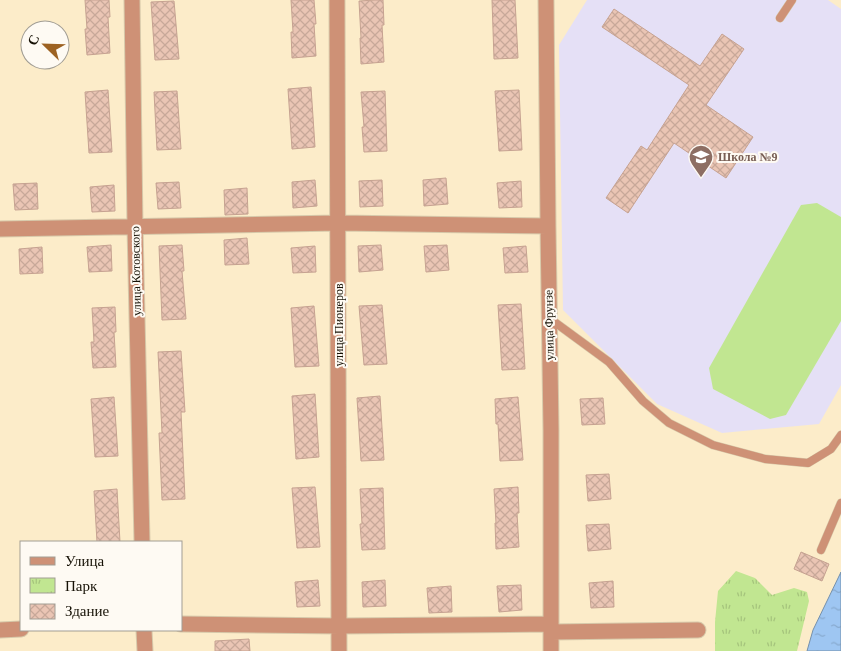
<svg xmlns="http://www.w3.org/2000/svg" width="841" height="651" viewBox="0 0 841 651" font-family="'Times New Roman',serif">
  <style>
    .education { fill: #e5e0f6 }
    .grass { fill: #c1e691 }
    .park { fill: url(#park-tufts) }
    .water { fill: url(#water-ripples); stroke: #7590ab }
    .building { fill: url(#building-cross-hatch); stroke: #c6a291 }
    .lines { fill: none; stroke-linecap: round; stroke-linejoin: round }
    .lane-casing { stroke: #d7c9aa; stroke-width: 9 }
    .street-casing { stroke: #d7c9aa; stroke-width: 17 }
    .lane { stroke: #ce9176; stroke-width: 8 }
    .street { stroke: #ce9176; stroke-width: 15 }
    .labels { text-anchor: middle; stroke-width: 4; stroke-linejoin: round; paint-order: stroke }
    .education-label { font-size: 12px; font-weight: bold; fill: #785e54; stroke: #fefaf3; text-anchor: start }
    .street-label { font-size: 12px; fill: #161105; stroke: #fefaf3 }
  </style>
  <defs>
    <pattern id="park-tufts" width="24" height="20" patternUnits="userSpaceOnUse" patternTransform="scale(1.25)"><rect width="24" height="20" fill="#c1e691"/><path d="M3 7l-1-3M5 7V3M7 7l1-3M15 17l-1-3M17 17v-4M19 17l1-3" fill="none" stroke="#a5c47c"/></pattern>
    <pattern id="water-ripples" width="26" height="14" patternUnits="userSpaceOnUse" patternTransform="scale(1.25)"><rect width="26" height="14" fill="#9ec6f2"/><path d="M2 4q2-2 4 0t4 0M15 11q2-2 4 0t4 0" fill="none" stroke="#87a9ce"/></pattern>
    <pattern id="building-cross-hatch" width="8" height="8" patternUnits="userSpaceOnUse" patternTransform="scale(1.25)"><rect width="8" height="8" fill="#eac5b4"/><path d="M0 0l8 8M0 8l8-8" fill="none" stroke="#c8a899"/></pattern>
  </defs>
  <rect width="100%" height="100%" fill="#fcecc9"/>
  <path class="education" d="M587,0h241l13,9v376l-22,39 -97,9 -65,-29 -94,-94 -4,-265z"/>
  <path class="grass" d="M817,203l24,14v104l-55,94 -16,4 -57,-30 -4,-21 92,-163z"/>
  <path class="park" d="M736,571l19,7 17,17 22,-7 13,4 2,9 -12,50h-82v-29l3,-31z"/>
  <path class="water" d="M841,572v79h-34l6,-21z"/>
  <path class="building" d="M85,0h24l1,17h-2l2,36 -23,2 -2,-26h2z
    M291,0h23l2,24h-2l2,32 -24,2 -1,-26h2z
    M375,0h8l1,25h-2l2,37 -23,2 -1,-26h1l-2,-37z
    M492,0h23l3,58 -24,1z
    M174,1l5,58 -24,1 -4,-58z
    M614,9l86,57 22,-32 22,15 -38,56 47,32 -27,41 -52,-35 -46,70 -22,-15 35,-52 6,4 42,-65 -87,-58z
    M311,87l4,60 -23,2 -4,-60z
    M108,90l4,62 -23,1 -4,-61z
    M519,90l3,60 -23,1 -4,-60z
    M177,91l4,58 -24,1 -3,-58z
    M385,91l2,60 -23,1 -2,-25h2l-3,-35z
    M446,178l2,26 -24,2 -1,-26z
    M315,180l2,26 -24,2 -1,-26z
    M382,180l1,26 -23,1 -1,-26z
    M521,181l1,26 -23,1 -2,-25z
    M179,182l2,26 -23,1 -2,-26z
    M37,183l1,26 -23,1 -2,-26z
    M114,185l1,26 -23,1 -2,-25z
    M247,188l1,26 -23,1 -1,-25z
    M247,238l2,26 -24,1 -1,-25z
    M111,245l1,26 -23,1 -2,-25z
    M182,245l2,26h-2l4,48 -24,1 -3,-74z
    M381,245l2,25 -24,2 -1,-26z
    M447,245l2,25 -23,2 -2,-26z
    M315,246l1,26 -23,1 -2,-25z
    M526,246l2,26 -23,1 -2,-25z
    M42,247l1,26 -23,1 -1,-25z
    M521,304l4,65 -23,1 -4,-65z
    M382,305l5,59 -23,1 -5,-59z
    M314,306l5,60 -24,1 -4,-59z
    M115,307l1,25h-2l2,35 -23,1 -2,-26h3l-2,-34z
    M181,351l4,61h-4l4,87 -23,1 -3,-67h3l-4,-81z
    M315,394l4,63 -23,2 -4,-63z
    M380,396l4,64 -23,1 -4,-63z
    M114,397l4,59 -23,1 -4,-58z
    M518,397l5,63 -23,1 -2,-37h-2l-1,-25z
    M603,398l2,26 -23,1 -2,-26z
    M609,474l2,25 -23,2 -2,-26z
    M315,487l5,60 -23,1 -5,-60z
    M518,487l1,26h-2l2,34 -23,2 -1,-26h1l-2,-34z
    M383,488l2,61 -23,1 -2,-26h2l-2,-35z
    M117,489l3,53h-23l-3,-51z
    M609,524l2,25 -23,2 -2,-26z
    M801,552l28,12 -7,17 -28,-12z
    M318,580l2,26 -23,1 -2,-25z
    M385,580l1,26 -23,1 -1,-25z
    M613,581l1,26 -23,1 -2,-25z
    M521,585l1,25 -23,2 -2,-26z
    M451,586l1,26 -23,1 -2,-25z
    M249,639l1,12h-35v-10z"/>
  <g class="lines">
    <defs>
      <path id="lane" d="M780,18l12,-18
        M549,318l60,44 34,39 26,22 44,22 52,14 43,4 23,-14 10,-14
        M821,550l20,-47"/>
      <path id="street" d="M132,0l3,227 7,315
        M337,0l2,651
        M546,0l2,226 3,204v221
        M0,229l339,-6 209,3
        M181,624l159,2 211,-2
        M0,630l21,-1
        M144,630l1,21
        M551,632l147,-2"/>
    </defs>
    <use href="#lane" class="lane-casing"/>
    <use href="#street" class="street-casing"/>
    <use href="#lane" class="lane"/>
    <use href="#street" class="street"/>
  </g>
  <defs>
    <symbol id="school-pin" viewBox="-11 -11 22 30"><path d="M0 17L-7.5 6A9.5 9.5 0 1 1 7.5 6Z" fill="#8d6e63" stroke="#fefaf3"/><path d="M0-5L7-2L0 1L-7-2ZM-4 1L0 2.5L4 1V4Q0 6-4 4Z" fill="#fff"/></symbol>
  </defs>
  <g fill-rule="evenodd">
    <use href="#school-pin" x="687" y="143" width="28" height="38"/>
  </g>
  <g class="labels">
    <g class="education-label">
      <text x="718" y="161">Школа №9</text>
    </g>
    <g class="street-label">
      <text transform="translate(136 271) rotate(-91)" y="4">улица Котовского</text>
      <text transform="translate(339 325) rotate(-90)" y="4">улица Пионеров</text>
      <text transform="translate(549 325) rotate(-91)" y="4">улица Фрунзе</text>
    </g>
  </g>
  <rect x="20" y="541" width="162" height="90" fill="#fefaf3" stroke="#a19d94"/>
  <rect x="30" y="557" width="25" height="8" fill="#ce9176" stroke="#a19d94"/>
  <text x="65" y="566" font-size="15" fill="#161105">Улица</text>
  <rect x="30" y="578" width="25" height="15" fill="url(#park-tufts)" stroke="#a19d94"/>
  <text x="65" y="591" font-size="15" fill="#161105">Парк</text>
  <rect x="30" y="604" width="25" height="15" fill="url(#building-cross-hatch)" stroke="#a19d94"/>
  <text x="65" y="616" font-size="15" fill="#161105">Здание</text>
  <g transform="translate(45 45) rotate(293)"><circle r="24" fill="#fefaf3" stroke="#a19d94"/>
  <path d="M0-4L9 19L0 12L-9 19Z" fill="#9d6222"/>
  <text y="-8" font-size="14" font-weight="bold" text-anchor="middle" fill="#161105">С</text>
  </g>
</svg>
